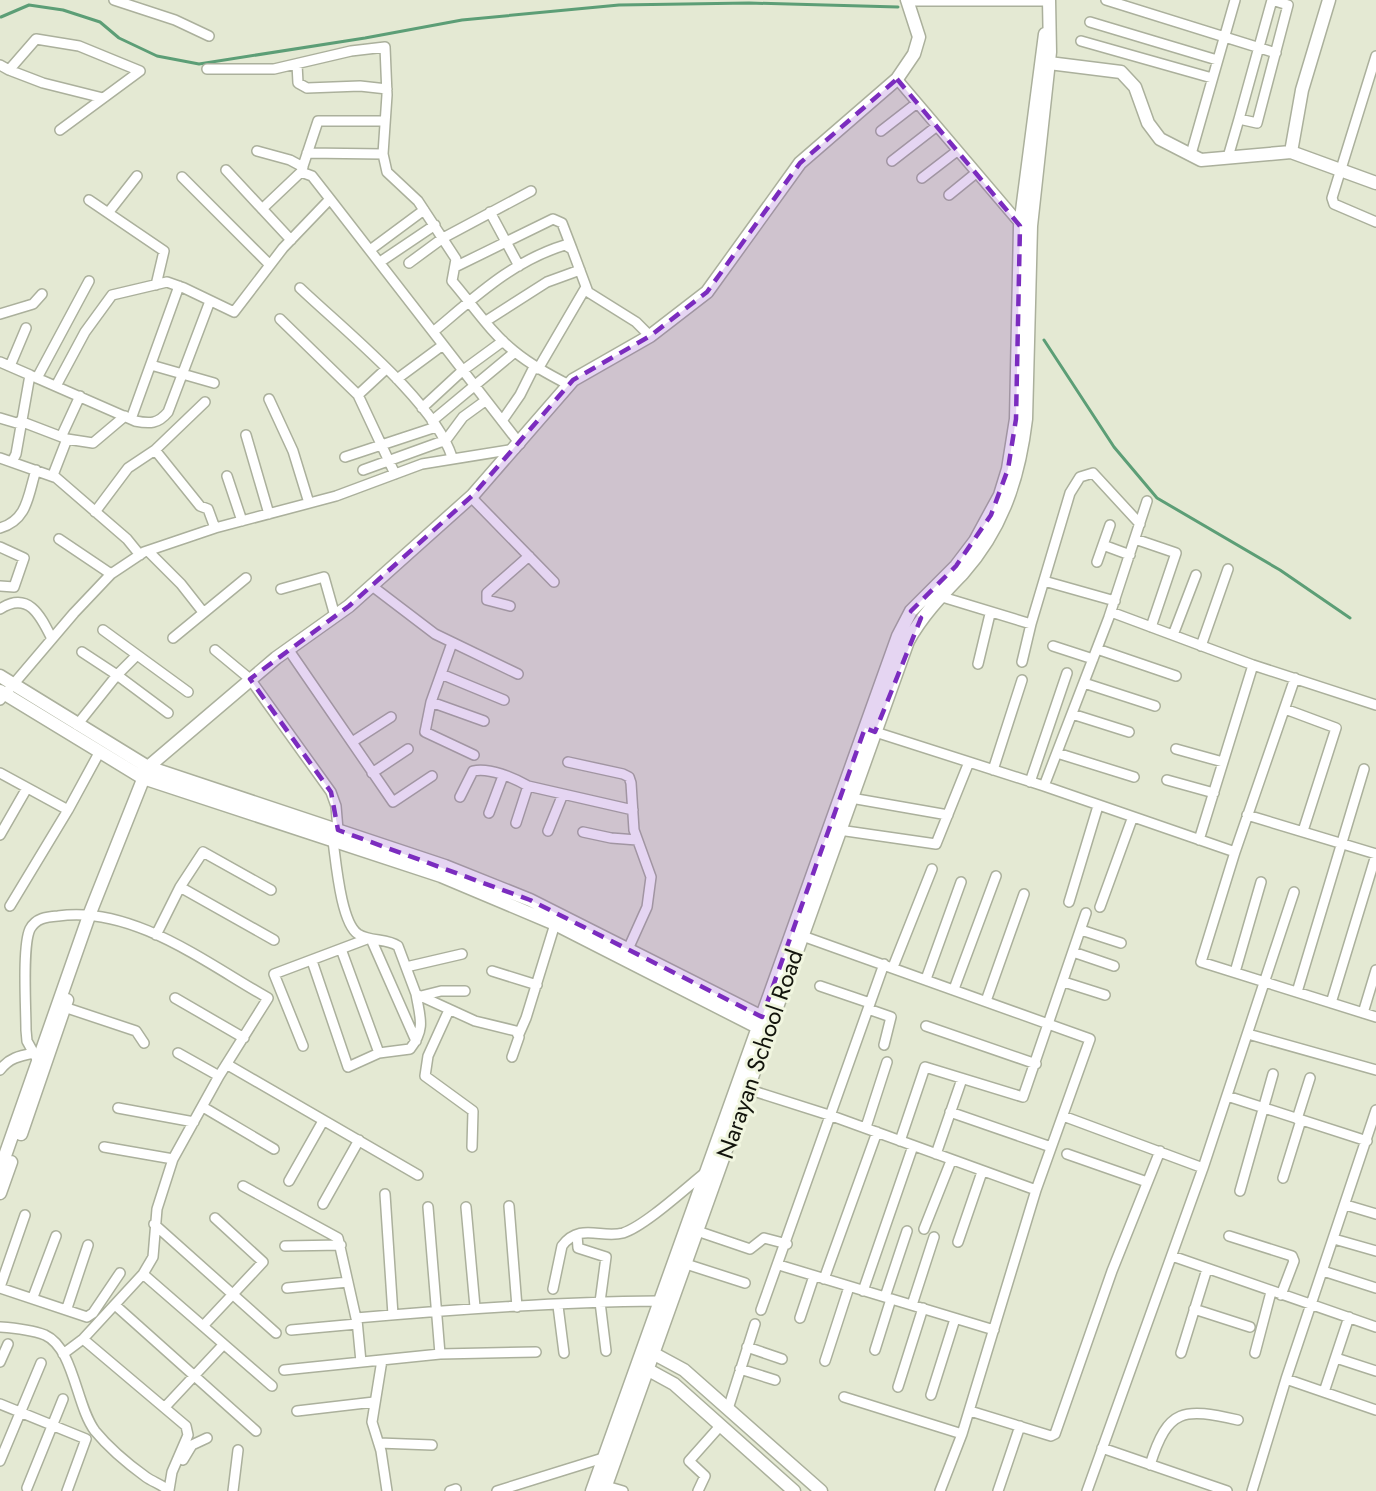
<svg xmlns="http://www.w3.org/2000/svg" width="1376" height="1491" viewBox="0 0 1376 1491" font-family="Jost,sans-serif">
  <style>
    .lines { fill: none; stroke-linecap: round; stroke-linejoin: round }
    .stream { stroke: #5c9e76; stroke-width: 3 }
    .street-casing { stroke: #abb09c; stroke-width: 12 }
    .secondary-casing { stroke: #abb09c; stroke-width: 15 }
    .street { stroke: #fff; stroke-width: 9 }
    .secondary { stroke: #fff; stroke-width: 12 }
    .marked { fill: #7b2cbf; fill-opacity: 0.2; stroke: #7b2cbf; stroke-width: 4.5; stroke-dasharray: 12 8; stroke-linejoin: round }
    .labels { text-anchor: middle; stroke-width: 6; stroke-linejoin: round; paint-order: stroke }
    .street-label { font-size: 24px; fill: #12140c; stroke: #f1f6e0 }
  </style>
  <rect width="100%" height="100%" fill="#e4e9d3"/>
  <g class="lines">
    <path class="stream" d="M1,17l28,-12 34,5 37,12 19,16 38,18 42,8 166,-26 97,-18 157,-15 130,-2 149,4
      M1044,340l70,107 43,51 123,72 70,48"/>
    <defs>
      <path id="street" d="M114,0l61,20 34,16
        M1106,0l170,53
        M1272,0l16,5 -31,118 -18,-4 33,-119
        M907,1h141
        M1090,22l127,38
        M1081,41l131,37
        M1376,56l-44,142 2,6 42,18
        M297,64l1,19 9,5 53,-2 27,3
        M0,65l9,5 27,-31 43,7 61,25 -80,59
        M207,69h67l77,-18 34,-4 2,48 -4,59 4,18 31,29 38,58 -4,22c20,23 38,51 62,70 17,14 36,24 55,34
        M9,70l34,13 60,15
        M897,79l125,147
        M881,131l36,-28
        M257,151l33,9 13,7
        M307,153l76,1
        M1191,154l44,-154
        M1228,157l11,-38
        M892,161l45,-35
        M226,170l65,70
        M301,172l17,-51h67
        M182,177l88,88
        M922,178l35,-27
        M949,195l27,-22
        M89,200l75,51 -8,34
        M262,209l39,-37 11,4 18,23
        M490,212l29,54
        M108,213l29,-37
        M370,250l54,-40
        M380,262l55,-37
        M409,263l34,-25 88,-47
        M455,267l98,-48 9,4 10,26
        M300,288c44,42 134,113 152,169
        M0,314l33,-10 9,-10
        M280,319l78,76 37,79
        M486,321l61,-39 33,-12
        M433,332c41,-34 79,-71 132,-87l7,4 16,43 48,30 14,14
        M0,362l30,13 -14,79 -4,8
        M151,365l63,18
        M10,366l16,-38
        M538,369l48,-82
        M30,375l105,46c15,3 23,3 33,-9l42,-111
        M37,378l52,-97
        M397,379l46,-34
        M56,386l29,-54 27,-37 55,-13 17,6 50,24 49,-64 47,-49 190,245
        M358,395l28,-26
        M269,399l24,52 16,52
        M422,408l40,-37 41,-30
        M0,418l20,6
        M131,419l48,-133
        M20,421l47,18 -14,36 74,64 13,16
        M432,421l83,-69
        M502,421l18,-26 14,-28
        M62,435l18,-39
        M246,435l23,79
        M67,439l26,4 32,-27
        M155,450l45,56 8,3 7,19
        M345,457l91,-30
        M0,458l54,19
        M363,470l83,-30 17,-23 22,-16
        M227,476l15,45
        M471,497l83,85
        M95,512l33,-44 27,-18 50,-48
        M0,528c28,-8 28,-33 36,-58
        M59,539l52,35
        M1135,539l41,14 -25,74
        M1103,545l27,10
        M0,547l24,11 -10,29 -14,-1
        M148,551l33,33 22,28
        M1097,562l13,-37
        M1044,581l71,20
        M372,586l63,48 83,40
        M281,589l43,-12 11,39
        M939,596l92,28 39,-131 10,-16 13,-4 47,51
        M510,606l-23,-6v-7l42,-37
        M0,609c29,-19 41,8 52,30
        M1109,617l38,-116
        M103,630l85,62
        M1173,635l23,-60
        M173,638l73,-60
        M452,643l-21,59 -6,30 49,23
        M1053,646l40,13
        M1201,646l27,-77
        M288,649l105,153 39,-26
        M1097,649l79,27
        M215,650l35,29 81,113 5,14 2,24
        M137,655l-20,20 51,38
        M1022,662l9,-38
        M978,664l12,-50
        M441,674l63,26
        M1084,683l71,23
        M0,700l74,-87 37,-39 33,-22 71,-24 121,-32 86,-32 93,-15
        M431,702l53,19
        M1285,709l51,19 -33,103
        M1072,714l57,18
        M77,725l40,-50 -35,-23
        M869,730l175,56 191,66 -34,110 175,55
        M352,742l39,-25
        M1176,749l47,13
        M1057,753l77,24
        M568,762l55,12 6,3 2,6 3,47 17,47 -4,30 -18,40
        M993,770l29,-90
        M0,773l68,37
        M372,773l36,-24
        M1167,780l47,13
        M1030,782l37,-109
        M1044,786l67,-174 142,53 123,40
        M460,797l13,-26c16,-4 41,7 55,15l105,24
        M851,798l97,17
        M489,813l14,-37
        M1247,815l129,39
        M516,823l12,-37
        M839,830l97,14 33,-82
        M548,831l15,-37
        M583,832l28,6 26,2
        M0,835l27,-47
        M1199,840l54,-175
        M333,841c3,21 8,82 25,93 13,8 29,4 40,12l18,48 59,27 41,10 3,6 -7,20
        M1235,852l60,-174
        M180,887l94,53
        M1069,902l29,-96
        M10,906l58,-96 31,-57
        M1100,907l32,-88
        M1081,930l40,13
        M797,934l293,105 -54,151 -74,244 -22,57
        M156,935l24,-48 23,-35 68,38
        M371,939l45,102
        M341,949l38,104 31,-4c16,-20 10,-32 6,-55
        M1073,952l41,14
        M312,961l36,106 31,-14
        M406,967l56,-13
        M893,967l39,-98
        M492,971l45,14
        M1235,972l26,-90
        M926,979l35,-97
        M1064,982l41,13
        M820,986l50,17
        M954,989l42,-113
        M1297,992l67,-223
        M421,996l20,-5h24
        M175,998l69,40
        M986,1001l38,-107
        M1331,1003l45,-148
        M58,1005l78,26 8,12
        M868,1009l23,8 -7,28
        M449,1010l-21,46 -3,20 48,35 -1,36
        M1363,1013l13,-43
        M926,1026l110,38
        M519,1034l7,-16 29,-94
        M1248,1034l128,36
        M303,1046l-29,-72 93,-35
        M178,1053l41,23
        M37,1059l-10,-18 -1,-11c0,-22 -4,-84 4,-101 6,-11 16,-12 28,-13 74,-11 148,47 210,82l-49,78 -46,83 -16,50 -4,48 -10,17 -60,65 -20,15
        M228,1065l190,110
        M0,1070c9,-12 19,-14 34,-17
        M747,1089l85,27 204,74
        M1227,1096l140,45
        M203,1107l71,42
        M118,1108l76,14
        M950,1112l101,35
        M1063,1116l140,52
        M1297,1119l13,-41
        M866,1127l21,-65
        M900,1141l25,-74 98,30 63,-184
        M104,1147l69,12
        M936,1154l26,-75
        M1067,1154l80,28
        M1283,1178l18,-58
        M289,1181l34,-60
        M243,1186l95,52 18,80c101,-9 201,-16 302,-17l4,5
        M1240,1191l33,-117
        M385,1194l8,121
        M323,1204l36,-64
        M1346,1205l30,9
        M509,1206l8,101
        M428,1207l12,147
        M466,1207l9,100
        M154,1224l122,109
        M924,1229l27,-68
        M697,1231l53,18 14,-11 23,6
        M577,1235l1,13 28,9 -6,45 6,49
        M1229,1236l63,20 2,5 -13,34
        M1334,1239l42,12
        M958,1242l24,-70
        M285,1246l56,-1
        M1172,1256l204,71
        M686,1264l59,19
        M779,1265l215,65
        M1323,1271l53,17
        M143,1274l129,112
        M824,1279l53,-147
        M0,1287l25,-72
        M0,1288l87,29 6,-4 27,-40
        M287,1288l61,-6
        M553,1289l9,-43c18,-24 39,-7 61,-13 22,-7 64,-46 83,-61
        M863,1291l50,-145
        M33,1297l23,-61
        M885,1297l22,-66
        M115,1305l141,126
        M912,1305l22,-68
        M558,1306l6,47
        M67,1308l21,-63
        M1194,1309l56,18
        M761,1310l123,-346
        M800,1318l14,-42
        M357,1320l4,42
        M203,1326l60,-64 -48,-44
        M0,1327c14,1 32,3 45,8 29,13 31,71 50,96 14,17 33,33 51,46 7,5 17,8 23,14
        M291,1330l66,-6
        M83,1339l103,87 2,9 -16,37 -3,18
        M747,1347l35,12
        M875,1350l16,-51
        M1181,1353l26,-84
        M1255,1353l16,-61
        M1336,1358l40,13
        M382,1360l-10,62 9,29 6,40
        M825,1361l24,-74
        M0,1362l8,-18
        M740,1369l35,11
        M284,1370l156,-16 96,-2
        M1286,1379l90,31
        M898,1387l25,-79
        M1324,1392l25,-75
        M931,1395l24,-76
        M844,1397l118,37
        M0,1404l86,35 -19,52
        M165,1407l58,-62
        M728,1409l27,-85
        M297,1411l77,-9
        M970,1411l81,25 4,-2 57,-163 48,-120
        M379,1443l53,2
        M1102,1448l125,43
        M183,1460l9,-15 15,-7
        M0,1461l41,-98
        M1150,1465c18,-58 34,-57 88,-45
        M606,1486l17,5
        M27,1488l36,-89
        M233,1491l5,-41
        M450,1491l6,-2
        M497,1491l106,-33
        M698,1491l7,-15 -16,-15 32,-36
        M998,1491l22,-65
        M1087,1491l116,-323 91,-276
        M1252,1491l34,-112 90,-269"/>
      <path id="secondary" d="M1049,63l72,9 14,15 13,36 12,16 41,21 90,-8 85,31
        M1291,152l11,-62 27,-90
        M0,676l148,91 297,99 85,34 238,120
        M0,691l143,87 298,98 114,48 208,106
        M21,1134l46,-134
        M0,1170l90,-257 58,-146 128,-109 73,-52 124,-111 100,-115 77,-44 57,-44 93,-129 97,-84 17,-25 5,-17 -12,-37
        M0,1193l11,-31
        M647,1350l37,20 137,121
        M643,1367l31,17 120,107
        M592,1491l306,-855 13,-25 45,-45 19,-25 25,-46 8,-26 8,-50 4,-193 25,-192
        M604,1491l304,-850c15,-27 34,-46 55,-68 40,-45 56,-96 63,-154l5,-193 19,-174 -1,-52"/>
    </defs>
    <use href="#street" class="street-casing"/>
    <use href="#secondary" class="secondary-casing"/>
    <use href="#street" class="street"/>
    <use href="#secondary" class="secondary"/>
  </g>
  <path class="marked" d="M897,79l123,147 -4,193 -8,50 -17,46 -35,51 -45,45 10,7 -46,114 -10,-4 -103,289 -232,-117 -192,-70 -7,-38 -81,-113 99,-73 124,-111 100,-115 77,-44 57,-44 93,-129z"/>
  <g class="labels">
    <g class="street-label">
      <text transform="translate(760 1054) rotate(-71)" y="8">Narayan School Road</text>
    </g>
  </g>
</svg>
